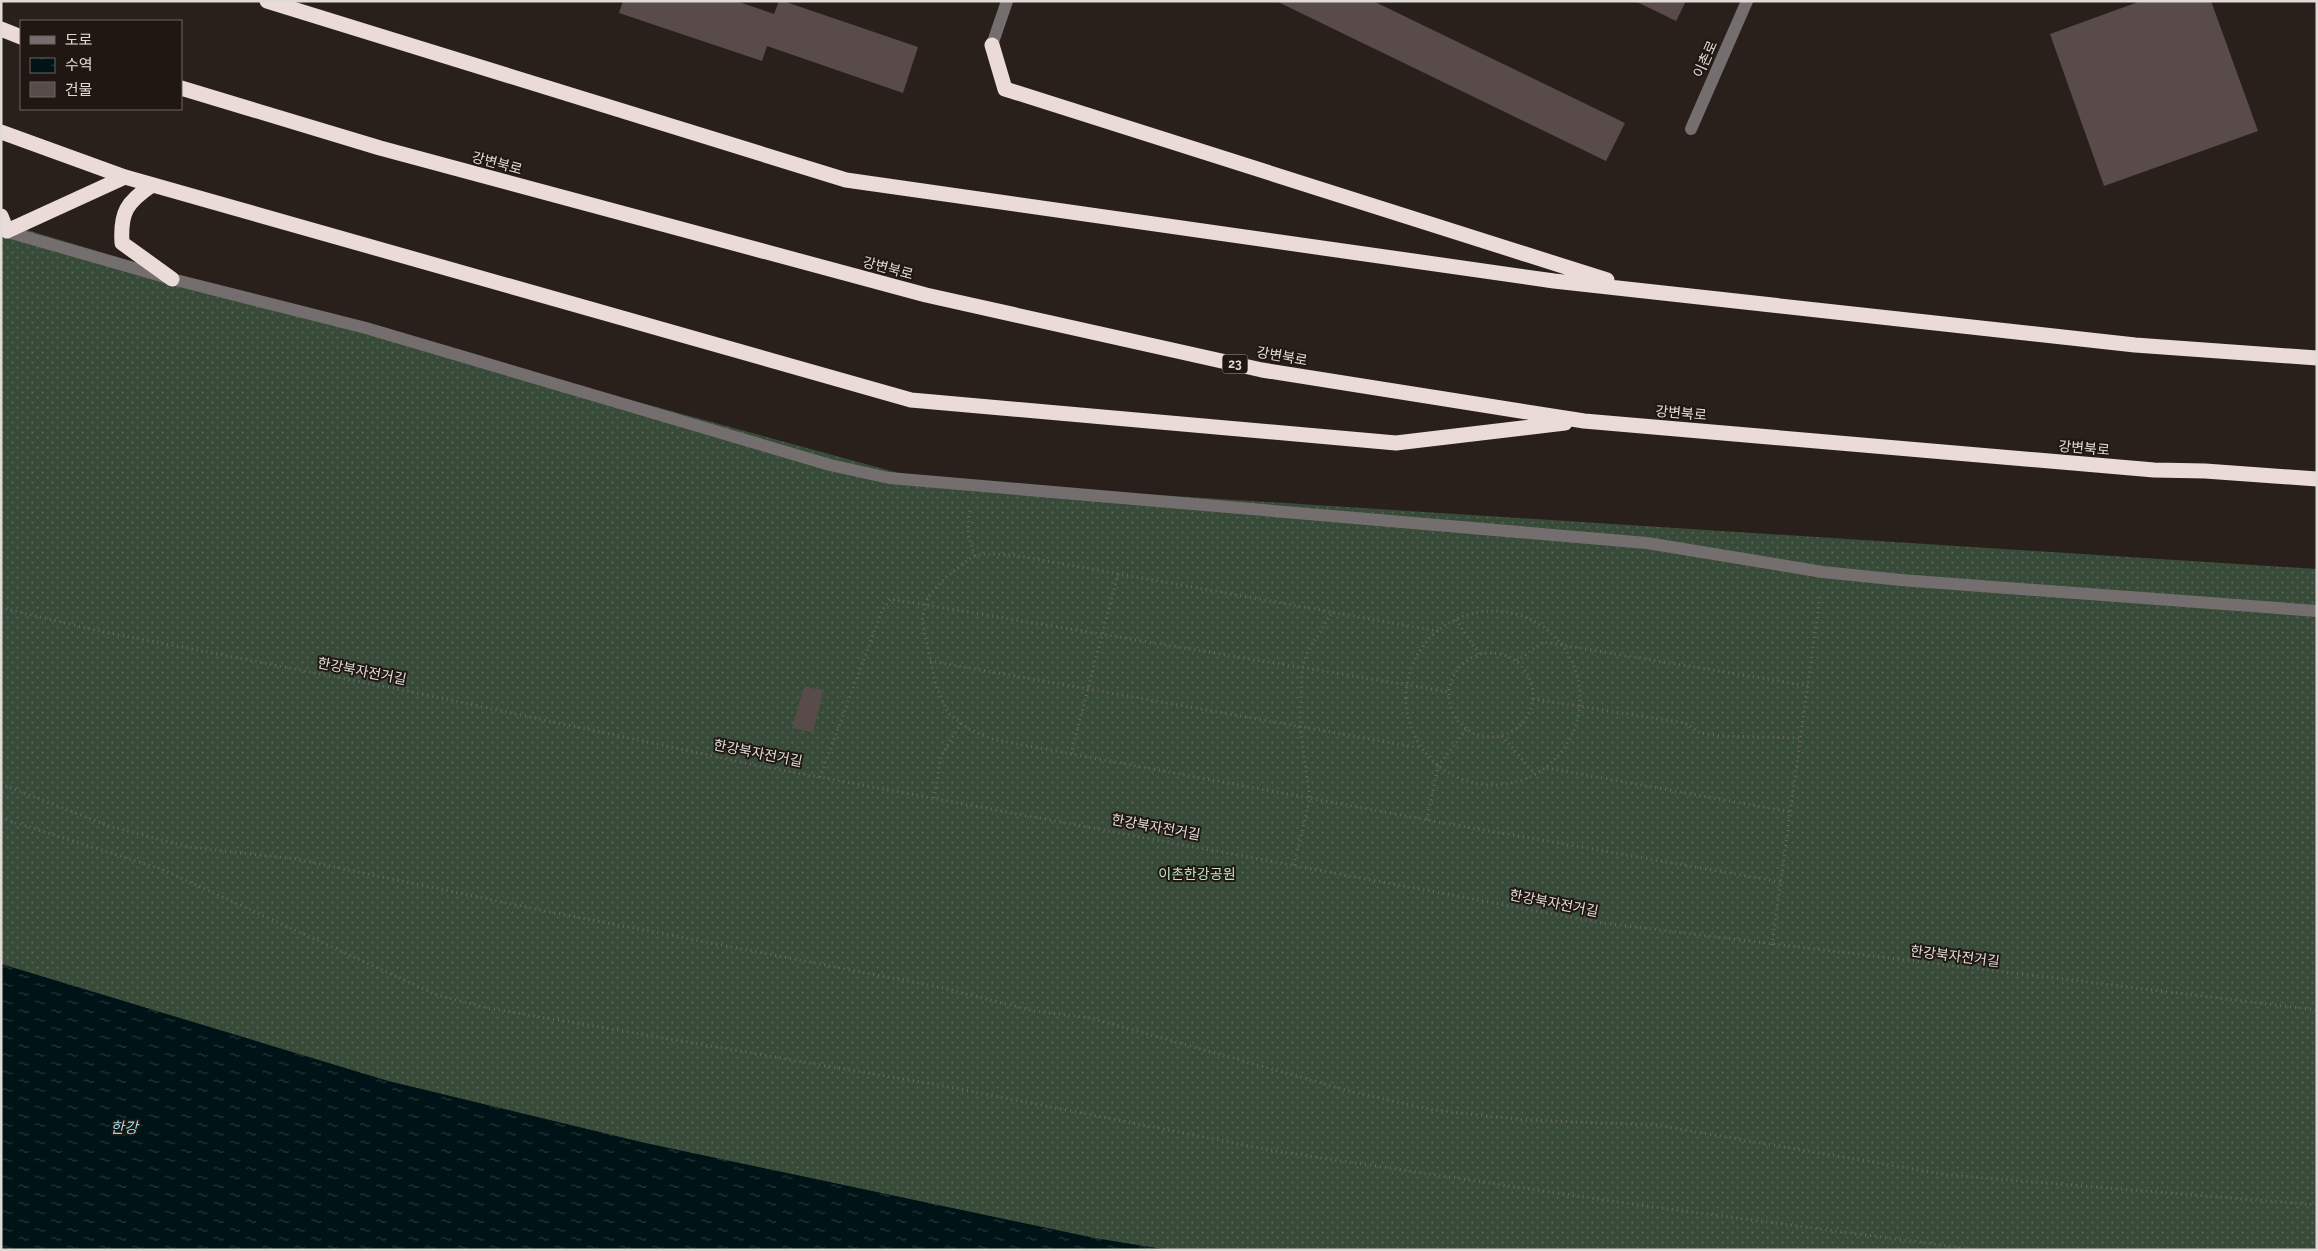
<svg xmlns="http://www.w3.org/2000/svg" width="2318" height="1251" viewBox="0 0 2318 1251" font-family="Raleway,'Noto Sans KR',sans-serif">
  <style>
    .grass { fill: url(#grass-dots) }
    .water { fill: url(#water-ripples) }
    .building { fill: #584b4a }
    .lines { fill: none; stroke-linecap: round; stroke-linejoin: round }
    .path { stroke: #6c635f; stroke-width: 3; stroke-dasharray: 1 4; stroke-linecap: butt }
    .minor { stroke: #756e6e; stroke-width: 12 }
    .highway { stroke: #eadad8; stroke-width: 15 }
    .labels { text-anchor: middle; stroke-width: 4; stroke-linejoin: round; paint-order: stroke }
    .shield { fill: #201712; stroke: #a7a09c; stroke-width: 1 }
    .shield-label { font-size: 12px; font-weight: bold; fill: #e1dbd7 }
    .street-label { font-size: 14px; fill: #e1dbd7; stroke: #201712 }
    .park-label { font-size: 14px; fill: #bceabf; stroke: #201712 }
    .water-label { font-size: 15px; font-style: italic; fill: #93dce9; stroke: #201712 }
  </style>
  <defs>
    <pattern id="grass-dots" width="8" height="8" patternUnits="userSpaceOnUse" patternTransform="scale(1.25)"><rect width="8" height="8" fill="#384b39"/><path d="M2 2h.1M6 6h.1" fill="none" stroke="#546455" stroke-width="1.8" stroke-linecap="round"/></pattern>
    <pattern id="water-ripples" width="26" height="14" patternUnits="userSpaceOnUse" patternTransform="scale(1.25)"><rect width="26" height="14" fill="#001418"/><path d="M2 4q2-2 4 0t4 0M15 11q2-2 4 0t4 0" fill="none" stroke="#253639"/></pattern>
  </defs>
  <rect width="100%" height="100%" fill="#2a201b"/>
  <path class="grass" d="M1,222l212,64 711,194 1393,89v681h-1149l-74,-12 -449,-95 -257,-62 -387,-117z"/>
  <path class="water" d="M1,964l387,117 257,62 449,95 74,12h-1167z"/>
  <path class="building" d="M623,1h113l38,13 5,-13h4l135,46 -15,46 -136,-47 -5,15 -143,-48z
    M1276,1h97l252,122 -19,38z
    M1635,1h51l-10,20z
    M2141,1h70l47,130 -154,55 -54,-152z
    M804,687l20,3 -11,42 -21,-4z"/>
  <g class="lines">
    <path class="path" d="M970,511c-3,17 -2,28 5,45
      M1,608l103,24 304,59 352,75 842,157 715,87
      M1406 698a87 87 0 1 1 174 0a87 87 0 1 1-174 0Z
      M1456,620l24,35
      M1438,631l-425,-76 -29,-1 -12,3 -26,20 -18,20 -6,23 14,66 12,27 21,16 22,10 436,81 354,62
      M1449 695a42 42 0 1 1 84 0a42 42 0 1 1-84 0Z
      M930,661l491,87
      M1517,661l26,-19 266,44
      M1533,699l152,24 15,10 20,3 81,2
      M1502,736l33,38
      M1071,754l47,-180
      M1547,768l244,44
      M820,777l62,-166 8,-12 559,93
      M1,784l108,42 79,21 108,12 244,51 399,77 95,24 57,7 262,74 80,18 92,10 131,5 292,50 369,30
      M934,798l7,-42 20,-33
      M1,818l160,51 276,126 51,13 456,78 331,65 356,53 348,46
      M1427,820l11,-54 29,-37
      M1294,865l16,-67 -10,-70 2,-60 5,-15 25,-41
      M1772,945l48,-349"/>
    <path class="minor" d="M992,45l15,-44
      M1691,129l56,-128
      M1,230l171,49 194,49 464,137 59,13 758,65 176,29 78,8 416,31"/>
    <path class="highway" d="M267,1l579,179 708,101 581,64 182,13
      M1,29l20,8
      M992,45l13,44 602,191
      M181,88l199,60 546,147 336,75 322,51 570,49 51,1 112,8
      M1,132l124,45 786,223 485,43 169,-20
      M152,185c-25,17 -32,27 -30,58l50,36
      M1,216l6,15 118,-54"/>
  </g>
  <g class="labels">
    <rect class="shield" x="1222.5" y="354.5" width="25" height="19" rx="4"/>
    <g class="shield-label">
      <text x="1235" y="368">23</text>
    </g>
    <g class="street-label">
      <text transform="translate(1705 59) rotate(-66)" y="5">이촌로</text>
      <text transform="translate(497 163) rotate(15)" y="5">강변북로</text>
      <text transform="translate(888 268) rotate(15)" y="5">강변북로</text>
      <text transform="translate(1282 356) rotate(10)" y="5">강변북로</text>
      <text transform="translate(1681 413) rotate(5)" y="5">강변북로</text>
      <text transform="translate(2084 448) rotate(5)" y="5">강변북로</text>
      <text transform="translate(362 671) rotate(11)" y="5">한강북자전거길</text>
      <text transform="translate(758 753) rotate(11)" y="5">한강북자전거길</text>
      <text transform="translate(1156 827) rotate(10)" y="5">한강북자전거길</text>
      <text transform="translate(1554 903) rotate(11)" y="5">한강북자전거길</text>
      <text transform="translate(1955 956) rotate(7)" y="5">한강북자전거길</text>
    </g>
    <g class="park-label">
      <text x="1197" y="879">이촌한강공원</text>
    </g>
    <g class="water-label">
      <text x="124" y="1133">한강</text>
    </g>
  </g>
  <rect width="2318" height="1251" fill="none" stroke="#e1dbd7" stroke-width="5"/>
  <rect x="20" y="20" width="162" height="90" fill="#201712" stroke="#6d6561"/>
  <rect x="30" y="36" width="25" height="8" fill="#756e6e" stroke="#6d6561"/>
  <text x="65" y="45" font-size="15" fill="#e1dbd7">도로</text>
  <rect x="30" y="58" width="25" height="15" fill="url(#water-ripples)" stroke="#6d6561"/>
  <text x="65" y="70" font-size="15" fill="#e1dbd7">수역</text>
  <rect x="30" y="82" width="25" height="15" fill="#584b4a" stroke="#6d6561"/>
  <text x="65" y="95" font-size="15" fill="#e1dbd7">건물</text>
</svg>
